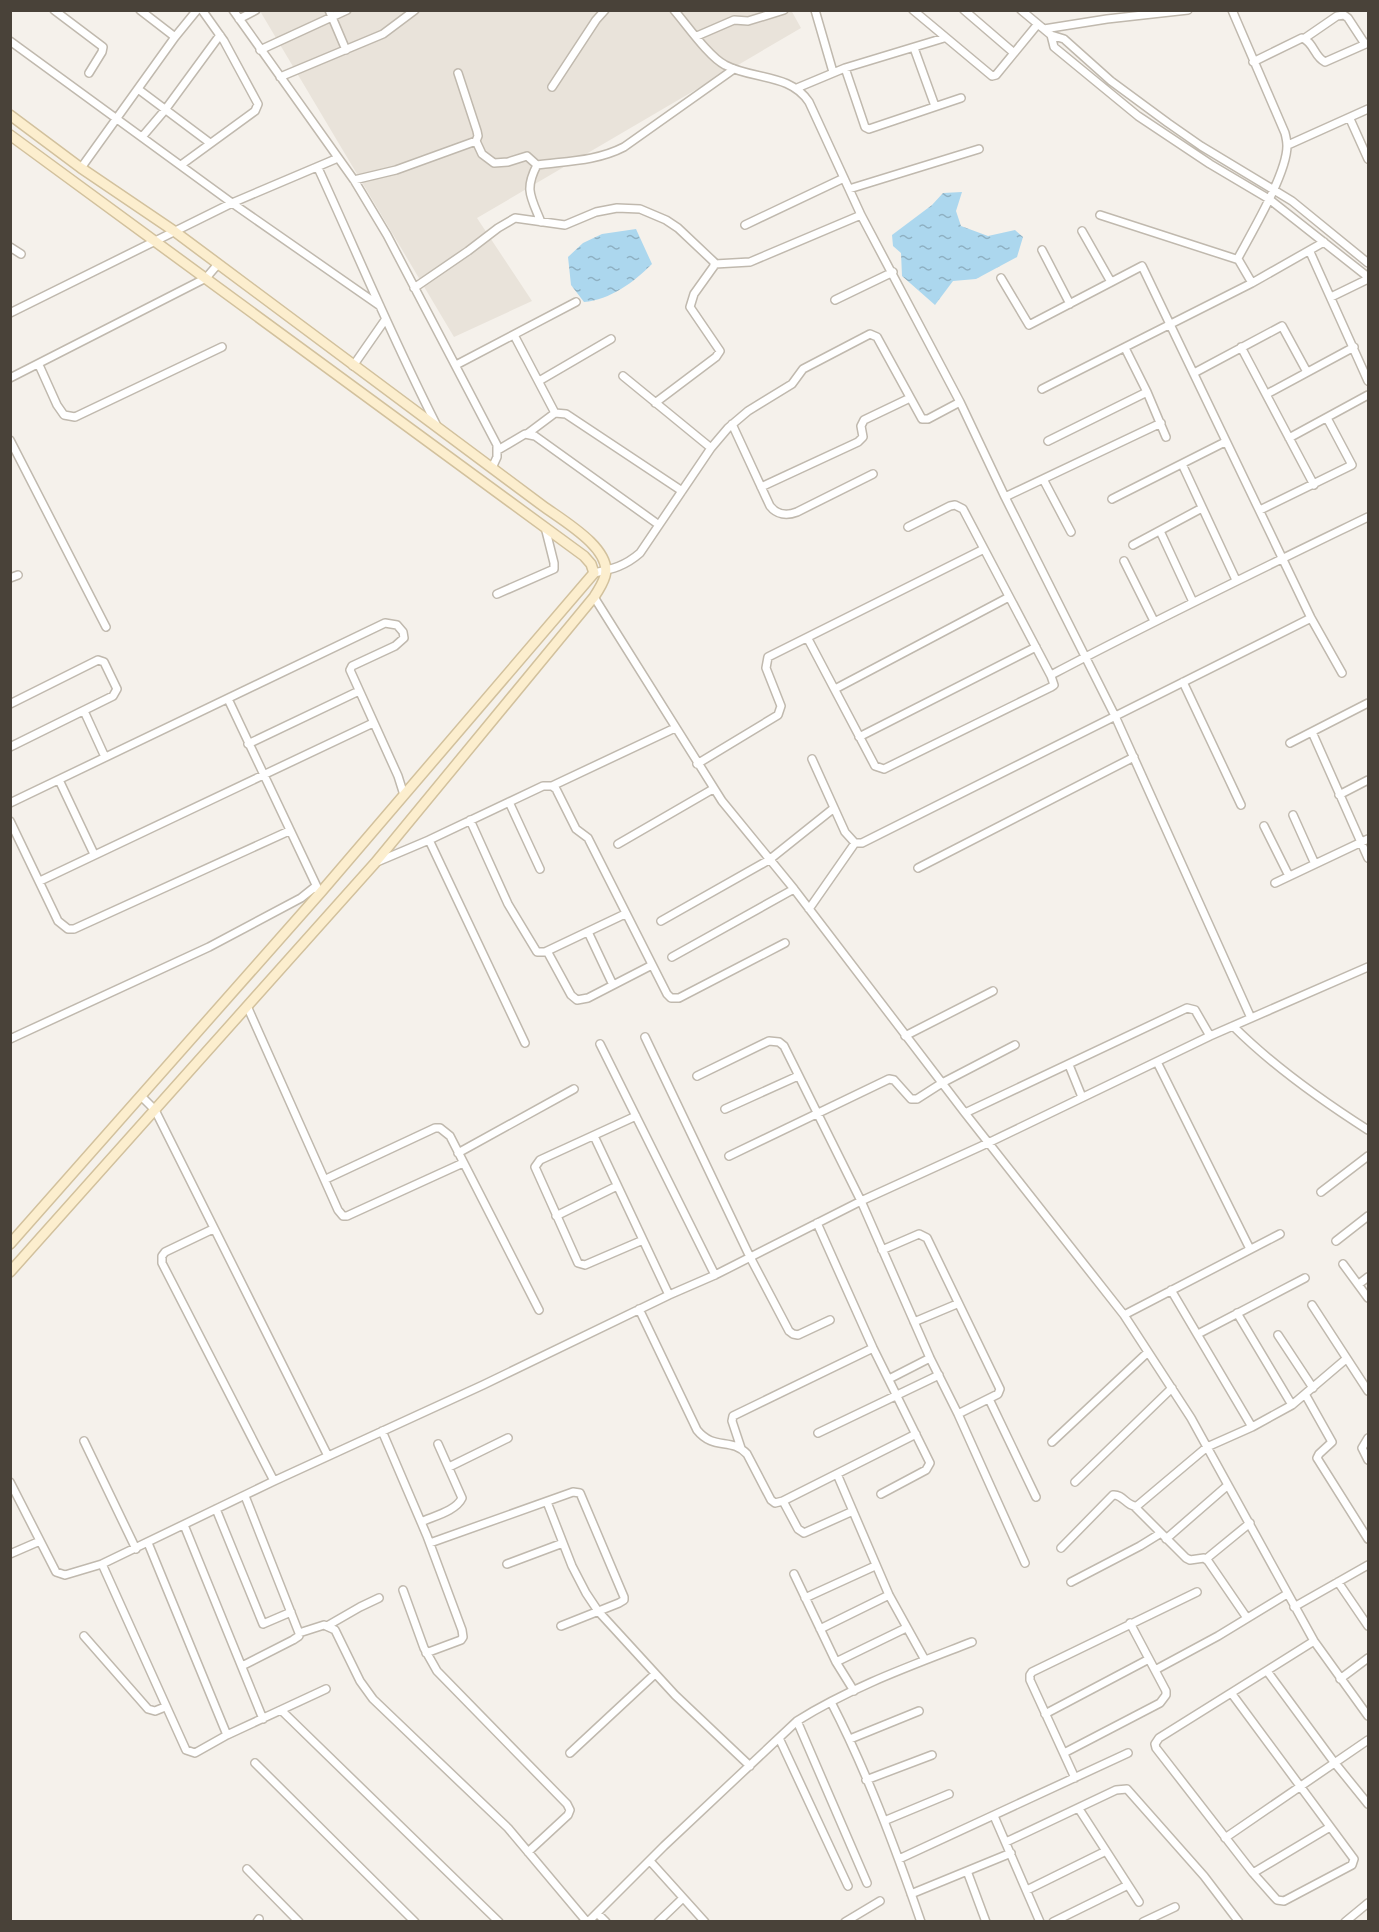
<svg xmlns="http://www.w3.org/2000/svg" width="1379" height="1932" viewBox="0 0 1379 1932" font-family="Overpass,sans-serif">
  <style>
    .residential { fill: #e9e3da }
    .water { fill: url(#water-ripples) }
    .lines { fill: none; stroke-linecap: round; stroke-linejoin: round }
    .minor-casing { stroke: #c0b9ae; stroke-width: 10 }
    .secondary-casing { stroke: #d2c19d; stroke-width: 12 }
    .minor { stroke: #fff; stroke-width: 7 }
    .secondary { stroke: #fceece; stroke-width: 9 }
  </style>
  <defs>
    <pattern id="water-ripples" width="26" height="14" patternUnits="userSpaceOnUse" patternTransform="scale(1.5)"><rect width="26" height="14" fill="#acd7ee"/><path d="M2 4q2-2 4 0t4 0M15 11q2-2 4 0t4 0" fill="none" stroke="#8eb0c2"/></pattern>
  </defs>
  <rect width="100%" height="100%" fill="#f5f1eb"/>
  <path class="residential" d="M791,10l10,18 -324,190 55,83 -78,36 -194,-326z"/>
  <path class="water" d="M962,192l-6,19 5,15 27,10 27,-6 8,7 -6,20 -41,22 -23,2 -18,24 -33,-29 -1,-23 -8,-7 -1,-11 40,-30 11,-12z
    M636,229l16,35c-18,18 -42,36 -68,38l-13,-17 -3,-28 15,-14 19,-9z"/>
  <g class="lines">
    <defs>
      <path id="minor" d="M54,10l49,37 -1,5 -13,21
        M140,10l35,27
        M233,10l121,170 33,55 110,210v12l-5,11
        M329,10l17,40
        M674,10c13,15 35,47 51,55 28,15 65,8 84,37l52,113 99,187 45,95 110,219 136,302
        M815,10l18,62
        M913,10l79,66 4,-1 41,-50
        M964,10l50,43
        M1021,10l30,25 13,4 47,42 57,42 33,23 91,55 76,62
        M239,19l17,-9
        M1044,29l63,-10 81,-9
        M1051,35l3,12 84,69 72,48 59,35 99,78
        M697,36l37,-16 14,1 36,-11
        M1305,38l32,-22 7,-1 4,3 17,26
        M10,41l222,162 148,103
        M914,48l21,58
        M260,50l87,-40
        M1253,62l49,-24c12,4 12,19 23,24l43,-19
        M845,68l20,59 4,2 92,-31
        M280,77l103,-43 32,-24
        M552,87l44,-67 9,-10
        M797,88l48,-20 99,-30
        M138,89l72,54
        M1350,119l18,40
        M142,137l23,-27 55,-75
        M476,141l6,13 12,9 14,-1 19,-6 10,9c30,-4 60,-4 87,-18l110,-78
        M1288,145l80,-36
        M181,165l74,-54 3,-7 -34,-63 -22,-31
        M537,165c-13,25 -6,32 4,57
        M81,168l94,-131 22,-27
        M318,168c39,85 75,172 118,256
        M354,180l42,-10 80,-29 2,-5 -1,-5 -19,-58
        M849,189l130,-40
        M1100,215l136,44 2,-1c14,-26 49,-85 49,-112 0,-4 -1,-9 -2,-13l-53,-123
        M745,225l99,-47
        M1082,231l29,51
        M10,247l11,7
        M1042,250l28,54
        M1310,252l58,129
        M1238,259l14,24
        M715,264l35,-2 111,-47
        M1001,278l28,47 113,-59 169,352 31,55
        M414,288l54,-37 30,-23 17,-10 50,7 31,-13 21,-4 23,1 26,11 12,8 36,34v4l-20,28 -4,13 30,44 -4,6 -61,46
        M1331,297l37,-18
        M835,300l58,-28
        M10,313l222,-110 106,-45
        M514,335l41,78
        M1241,347l73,138
        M39,365l18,40 7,10 11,2 147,-70
        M456,365l120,-63
        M353,366l32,-46
        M1194,373l88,-47 25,46
        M623,376l88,72
        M10,378l196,-100 12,-14
        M539,381l72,-42
        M1042,389l210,-106 72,-41
        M1147,392l19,45
        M1267,394l87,-47
        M732,424l38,82c7,9 17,10 27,6l76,-38
        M527,434l28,-21 11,1 116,77
        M1289,438l79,-43
        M10,440l96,187
        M1048,441l99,-49 -22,-44
        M498,450l27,-16 10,2 124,89
        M1182,464l54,116
        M1043,479l28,53
        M761,487l97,-45 5,-5 -2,-11 3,-6 46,-22
        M1005,497l156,-74
        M1112,499l113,-57
        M1260,510l92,-45 -25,-47
        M908,527l42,-21 5,-1 8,4 88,167
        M1160,531l33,71
        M1133,545l69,-37
        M1124,561l30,60
        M594,573c19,-4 31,-7 46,-20l71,-105 17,-20 20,-17 44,-27 11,-15 67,-35 7,3 45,82h6l32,-17
        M10,578l8,-3
        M497,594l57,-25v-6l-9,-36
        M594,597l128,204 72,88 171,224 159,202 67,103 123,223 54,75
        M808,639l67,127 9,3 167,-82 3,-2 -3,-9 2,-2c104,-55 210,-106 315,-157
        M1183,682l58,123
        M835,689l174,-92
        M228,699l90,190
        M10,704l88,-44 6,2 13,27 -4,7 -103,51
        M84,711l21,46
        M1312,732l56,126
        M859,737l177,-90
        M1290,743l78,-40
        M248,744l111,-53
        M812,759l33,73 10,11
        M697,764l81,-49 3,-9 -15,-38 2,-11 216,-108
        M59,780l35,74
        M552,786l4,3 20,40 12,9 79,156 4,4h8l106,-55
        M1339,795l29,-15
        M509,802l31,67
        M10,803l375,-180 12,2 6,7 1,6 -9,8 -43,20 -2,4 48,106 6,19
        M1293,815l22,49
        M470,820l38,84 29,48h8l80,-38
        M10,821l48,100 10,8h6l215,-98
        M1264,826l25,50
        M429,840l96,203
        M618,844l95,-55
        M377,862l52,-22 114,-54h9l123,-58
        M918,868l216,-111
        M40,881l333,-158
        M1275,883l93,-44
        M809,909l46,-66h7l449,-225
        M661,921l108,-61 65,-52
        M588,932l25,53
        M547,951l24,44 6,5 11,-2 64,-33
        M672,957l122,-68
        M247,1006l91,204 5,6h4l116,-53
        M1233,1026c40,40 88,74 135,104
        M905,1036l88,-45
        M645,1037l105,220 39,74 4,3 5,1 32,-15
        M10,1039l199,-92 92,-49 15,-12
        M600,1044l115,231
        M1157,1062l93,187
        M1069,1065l13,32
        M697,1076l72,-35 10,1 5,4 77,155 69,157 28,56 67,149
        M141,1096l14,14 173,346
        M725,1109l73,-33
        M965,1113l222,-105 8,2 15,26
        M636,1116l-96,44 -5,7 43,96 7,2 58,-25
        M594,1136l75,159
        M458,1153l116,-64
        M729,1156l160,-77 5,1 17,19h6l25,-16 73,-38
        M326,1179l109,-51h5l10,8 89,174
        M1321,1192l47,-36
        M556,1216l61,-30
        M817,1223l56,125 57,115 -4,7 -45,24
        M213,1229l-48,23 -3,4v7l112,218
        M1336,1241l32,-25
        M882,1250l37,-16 8,4 73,151 -2,5 -40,20
        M1343,1264l25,34
        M1359,1284l9,-7
        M1171,1290l81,137
        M1312,1305l56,86
        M639,1309l58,121c17,21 34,7 50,24l24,46 4,3 8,-2 133,-67
        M1237,1313l55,92
        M1124,1315l156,-81
        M914,1322l43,-18
        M1198,1334l107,-56
        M1278,1335l35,53
        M889,1379l41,-21
        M1305,1394l27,48 -13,12 -2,4 51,81
        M989,1399l47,98
        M382,1431l45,105 35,94 1,7 -2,3 -35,13
        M818,1433l121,-58
        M1368,1438l-6,10 6,12
        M84,1441l52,108
        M1052,1442l96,-90
        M741,1448l-9,-27 1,-5 140,-68
        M449,1467l59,-29
        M837,1474l52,121 36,65
        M10,1482l46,90 9,3 37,-11 172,-83 209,-96 186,-90 46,-20 146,-74 127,-58 222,-107 158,-69
        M1075,1482l97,-94
        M783,1501l15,28 6,4 49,-22
        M547,1502l25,64 14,27 12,18 77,84 75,71
        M1135,1507l51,51 4,2 14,-2 4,3 39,57
        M216,1509l47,115 28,-12
        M421,1522c13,-6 35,-11 41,-24l-24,-54
        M184,1525l79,194
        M1166,1539l62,-54
        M148,1543l79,192
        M430,1543l143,-51 7,1 44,104v3l-5,3 -58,23
        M1061,1548l52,-53c10,-1 14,12 24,11l70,-59 45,-20 40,-22 54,-46
        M10,1554l30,-13
        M1206,1559l44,-36
        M102,1564l84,186 9,3 32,-18 99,-46
        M507,1564l56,-21
        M794,1574l42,88 18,29
        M1071,1582l69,-36 21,-13
        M1338,1582l30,44
        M403,1590l21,58 13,23 130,133 3,6 -2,5 -40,37
        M805,1598l70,-32
        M1294,1607l74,-42
        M327,1626l33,-19 19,-9
        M820,1629l69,-34
        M299,1633l25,-8 11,5 25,51 13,18 135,129 79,94
        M84,1636l64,73 7,2 10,-4
        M836,1662l70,-34
        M242,1666l51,-26 6,-4v-3l-54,-137
        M1155,1670l63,-34 69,-42
        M1267,1671l67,91 34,42
        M1340,1679l28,-21
        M1232,1694l122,165 -2,6 -68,36 -7,-1 -24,-27 -97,-125 -1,-4 4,-6 155,-97
        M831,1702c36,70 64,145 90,220
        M281,1710l218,212
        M1045,1714l104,-55
        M797,1721l70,162
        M779,1738l69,148
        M850,1739l69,-28
        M570,1753l85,-79
        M1064,1753l96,-50 6,-8v-4l-36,-68
        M255,1763l160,159
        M1075,1778l-45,-98v-5l2,-3 165,-80
        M866,1780l66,-25
        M1079,1809l60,93
        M994,1816l46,106
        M884,1821l65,-27
        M1225,1838l143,-98
        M1006,1842l110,-52 11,-1 77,87 35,46
        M899,1859l229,-106
        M650,1861l55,61
        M247,1869l52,53
        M967,1871l19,51
        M1253,1873l77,-46
        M1027,1890l79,-39
        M911,1894l100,-41
        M597,1913l9,9
        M257,1922l2,-3
        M588,1922l76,-76 133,-125c54,-34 116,-56 175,-79
        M658,1922l25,-24
        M845,1922l35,-21
        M1053,1922l75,-37
        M1143,1922l32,-15
        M1345,1922l23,-19"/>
      <path id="secondary" d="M10,115l71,53 93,63 369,275c19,14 70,43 62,70 -2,7 -7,15 -11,21l-219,266 -365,409
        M10,135l574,421 7,8 3,9 -273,319 -311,352"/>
    </defs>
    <use href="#minor" class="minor-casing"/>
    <use href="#secondary" class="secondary-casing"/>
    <use href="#minor" class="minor"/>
    <use href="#secondary" class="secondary"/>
  </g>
  <rect width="1379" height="1932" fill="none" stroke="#494239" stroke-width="24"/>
</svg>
